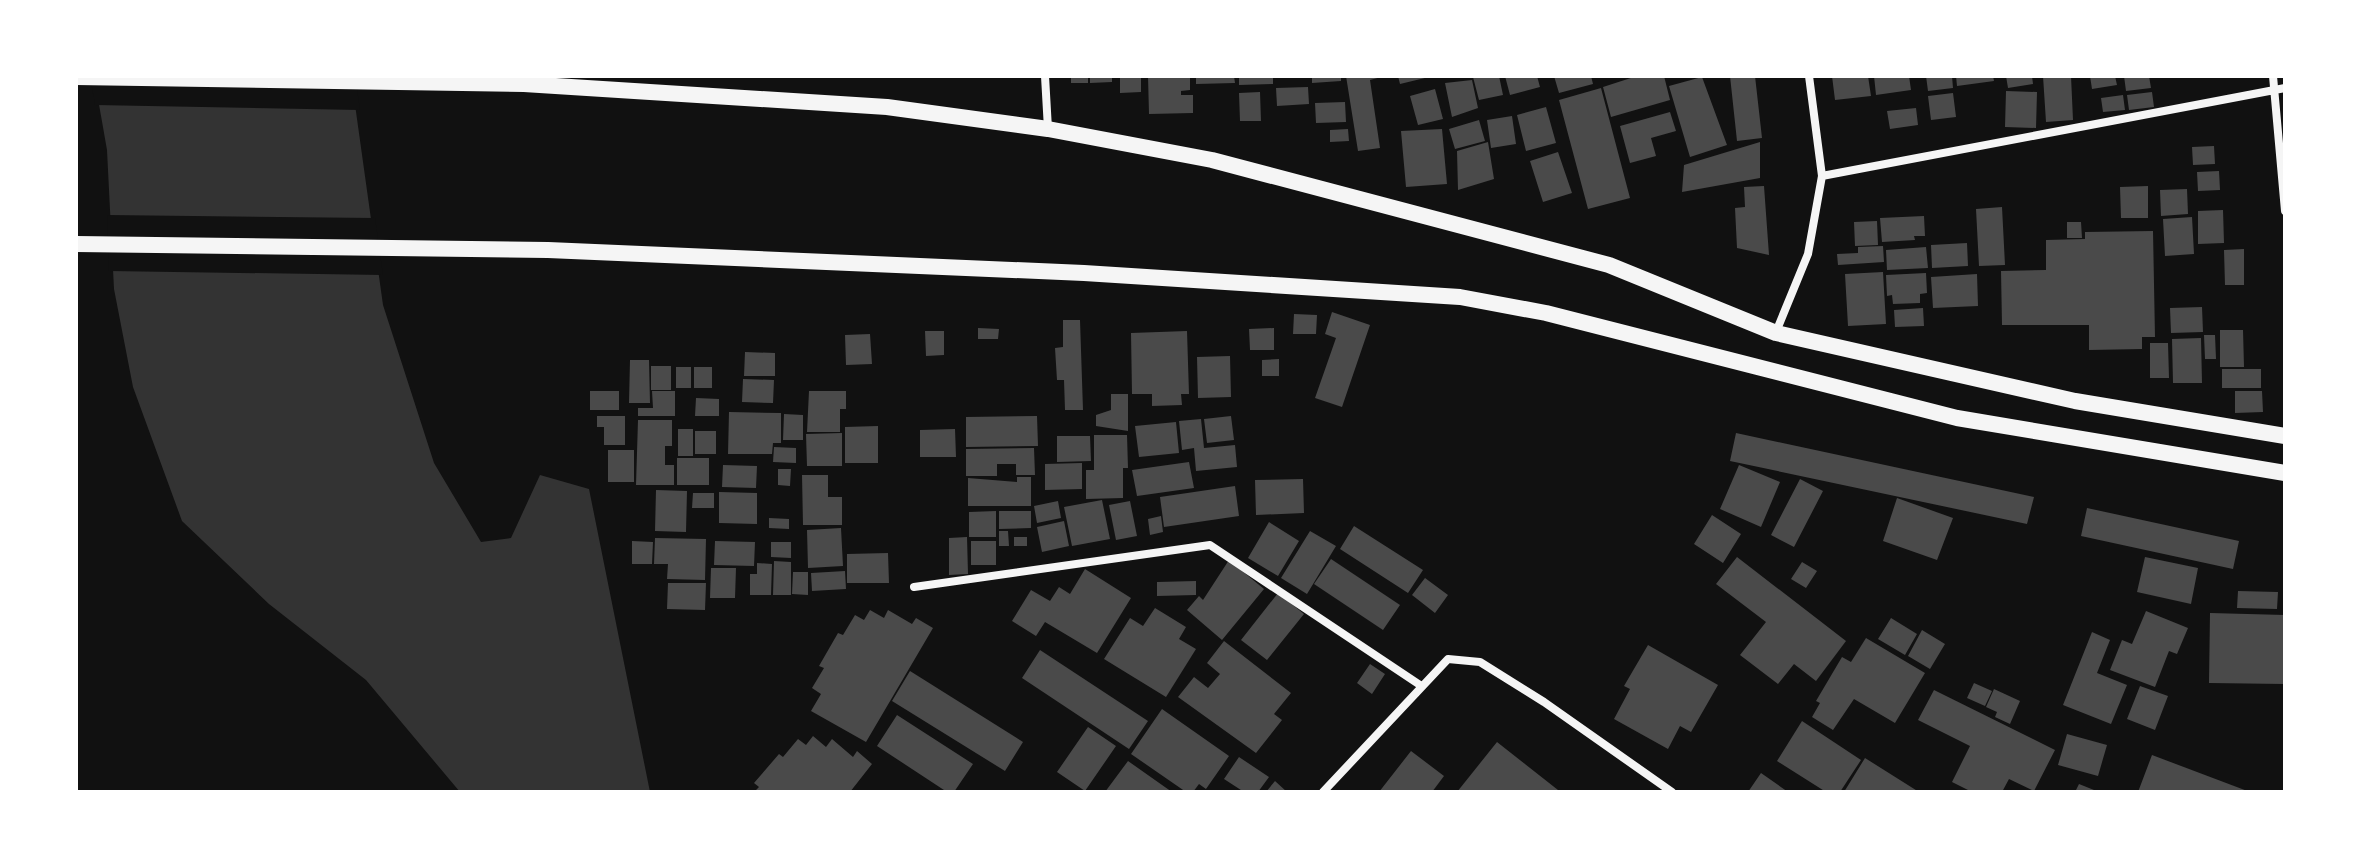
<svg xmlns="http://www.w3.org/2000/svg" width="2361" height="868" viewBox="0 0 2361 868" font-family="'PT Serif',serif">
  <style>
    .water { fill: #333 }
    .pier { fill: #111 }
    .building { fill: #4a4a4a }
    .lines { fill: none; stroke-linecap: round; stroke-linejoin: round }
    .minor { stroke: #f5f5f5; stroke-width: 8 }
    .secondary { stroke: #f5f5f5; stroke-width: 16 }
  </style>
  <rect width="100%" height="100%" fill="#111"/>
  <path class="water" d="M94,76h257l32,229 51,158 47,79 30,-4 29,-63 49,14 61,303h-190l-94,-112 -97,-76 -87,-83 -49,-134 -19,-98 -7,-139z"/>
  <path class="pier" d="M90,76h265l5,34 -265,-5z
    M107,215l268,3 8,57 -274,-4z"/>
  <path class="building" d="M1071,76h17v7h-17z
    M1090,76h22v6l-22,1z
    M1120,76h21v16l-21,1z
    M1148,76h42v14l-9,1v4h12v18l-44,1z
    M1196,76h38l1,7 -39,1z
    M1239,76h34v8l-34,1z
    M1312,76h29v5l-29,2z
    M1346,76h39l-15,4 10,68 -22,3z
    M1398,76h30l1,1 -29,7z
    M1499,76l4,19 -24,5 -6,-23z
    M1505,76h32l3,11 -30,8z
    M1554,76h37l2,8 -34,9z
    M1637,76h27l6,24 -59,17 -8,-30z
    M1730,76h25l7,62 -25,3z
    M1832,76h36l3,20 -36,4z
    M1874,76h35l2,14 -35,5z
    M1926,76h26l1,12 -25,3z
    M1956,76h37l1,5 -37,5z
    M2006,76h26l1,8 -25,4z
    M2043,76h28l2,44 -27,2z
    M2090,76h25l2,9 -25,4z
    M2124,76h25l2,12 -25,3z
    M1702,77l25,68 -37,12 -21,-71z
    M1472,80l6,28 -26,9 -7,-34z
    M1308,87l1,17 -32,2 -1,-18z
    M1601,88l29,110 -42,11 -29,-109z
    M1435,89l8,30 -25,6 -8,-29z
    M2006,91l31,1 -1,36 -31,-1z
    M1260,92l1,29h-21l-1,-28z
    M2152,92l2,15 -25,3 -2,-15z
    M1953,93l3,24 -25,3 -3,-24z
    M2123,95l2,15 -22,2 -2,-14z
    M1345,102l1,20 -30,1 -1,-20z
    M1546,107l10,36 -30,8 -9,-36z
    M1916,108l2,17 -28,4 -3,-18z
    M1670,112l6,19 -25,7 5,18 -26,7 -10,-37z
    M1512,116l4,28 -25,4 -4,-28z
    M1479,120l6,21 -30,8 -6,-20z
    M1348,129l1,12 -19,1v-12z
    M1442,129l5,55 -41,3 -5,-56z
    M1488,142l6,37 -36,11 -1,-39z
    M1760,142v36l-78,14 2,-27z
    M2214,146l1,18 -22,1 -1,-18z
    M1558,152l14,41 -29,9 -13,-41z
    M2219,171l1,19 -22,1 -1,-19z
    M1764,186l5,69 -32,-7 -2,-40 10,-1 -1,-20z
    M2148,186v32h-27l-1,-31z
    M2187,189l1,25 -27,2 -1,-26z
    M2002,207l3,58 -26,1 -3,-57z
    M2223,210l1,33 -26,1v-33z
    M1924,216l1,20h-11l1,4 -33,2 -2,-24z
    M2192,217l2,37 -29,2 -2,-37z
    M1877,221l1,24 -23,1 -1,-24z
    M2067,222h14l1,16h-15z
    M2153,231l2,106h-13v12l-53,1v-25h-87l-1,-54 45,-1v-30l39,-1v-7z
    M1967,243l1,23 -36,2 -1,-23z
    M1883,246l1,16 -46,3 -1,-11 21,-1v-6z
    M1926,247l2,21 -41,2 -1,-20z
    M2244,249v36h-19l-1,-35z
    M1883,272l3,52 -38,2 -3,-52z
    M1926,273l1,20 -7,1v9l-27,1 -1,-9 -5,1 -1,-21z
    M1977,274l1,32 -45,2 -2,-31z
    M2202,307l1,25 -32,1 -1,-25z
    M1923,308l1,18 -29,1 -1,-17z
    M1332,312l38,13 -28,82 -27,-9 21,-60 -11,-4z
    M1294,314l23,1 -1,19h-23z
    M1063,320h17l3,90h-18l-1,-30h-7l-2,-32 8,-1z
    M978,328l21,1 -1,10h-20z
    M1274,328v22h-24l-1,-21z
    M2220,330h23l1,37h-24z
    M925,331h19v24l-18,1z
    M1187,331l2,63h-8l1,11 -30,1v-12h-20l-1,-61z
    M870,334l2,30 -26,1 -1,-30z
    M2204,335h11l1,24h-11z
    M2201,338l1,45h-29l-1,-44z
    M2150,343h18l1,35h-19z
    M745,352l30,1v23h-31z
    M1230,356l1,41 -33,1 -1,-41z
    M1279,359v17h-17v-16z
    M630,360h19l1,43h-21z
    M651,366h20v24h-20z
    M676,367h15v21h-15z
    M694,367h18v21h-18z
    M2222,369h39v19h-39z
    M743,379l31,1 -1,23 -31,-1z
    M590,391h29v19h-29z
    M652,391h23v25h-37v-8h15z
    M809,391h37v18h-6v23h-33z
    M2235,391h27l1,21 -28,1z
    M1111,394h17v37l-32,-5v-11l15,-5z
    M696,398l23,1v17h-24z
    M729,412l52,1v30h-8l-1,11h-44z
    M784,414l19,1v25h-20z
    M597,416h28v29h-21v-18h-7z
    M1037,416l1,30 -72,1v-30z
    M1231,416l3,24 -27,3 -3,-24z
    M1201,419l3,29 31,-3 2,22 -41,4 -2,-23 -12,2 -3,-29z
    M638,420h34v26h-7v19h9v20h-38z
    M1176,422l3,31 -40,4 -4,-31z
    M878,426v37h-33v-36z
    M678,429h15v27h-15z
    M955,429l1,28h-36v-27z
    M695,431h21v23h-21z
    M842,433v33h-35l-1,-32z
    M1736,433l298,64 -7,27 -297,-63z
    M1094,435h33l1,33h-5v30l-37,1v-29h8z
    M1057,436h33l1,25 -34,1z
    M774,447l22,1v15l-23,-1z
    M1034,448l1,27h-19v-11h-19v12h-31v-27z
    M608,450h26v32h-26z
    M677,458h32v27h-32z
    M1189,462l5,26 -57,8 -5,-26z
    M1082,463v26l-37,1v-26z
    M723,465l34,1 -1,22 -34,-1z
    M1739,465l41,17 -19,45 -41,-18z
    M778,469h13l-1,17 -12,-1z
    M802,475h26v22h14v28h-39z
    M1017,477h14v29h-63v-28l49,4z
    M1303,479l1,34 -48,2 -1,-35z
    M1800,479l23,12 -29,56 -23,-12z
    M1235,486l4,30 -75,11 -4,-30z
    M656,490l31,1 -1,41 -31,-1z
    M719,492l38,1v31l-38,-1z
    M693,493h21v15h-22z
    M1897,498l56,20 -16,42 -54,-19z
    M1102,500l8,39 -38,7 -8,-39z
    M1058,501l3,17 -24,5 -3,-17z
    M1130,501l7,35 -21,4 -7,-35z
    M2087,508l152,33 -6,28 -152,-33z
    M996,511v26h-27v-25z
    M999,511h32v17l-32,1z
    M1712,515l29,19 -18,29 -29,-19z
    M1161,516l2,16 -13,3 -2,-16z
    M769,518l20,1v10l-20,-1z
    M1064,521l5,25 -27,6 -5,-25z
    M1269,522l30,19 -21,35 -30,-18z
    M1354,526l69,44 -15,23 -68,-44z
    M841,528l2,38 -35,2 -1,-38z
    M999,531h9l1,15h-10z
    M1310,531l26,15 -29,48 -26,-16z
    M967,537l1,37 -19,1v-37z
    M1014,537h13v9h-13z
    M655,538l51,1 -1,41 -38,-1 1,-15h-14z
    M632,541l21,1 -1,22h-20z
    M715,541l40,1 -1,24 -40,-1z
    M971,541h25v24h-25z
    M771,542h20v16l-20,-1z
    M888,553l1,30h-42v-29z
    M1737,557l109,84 -30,40 -22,-17 -16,20 -38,-29 26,-33 -50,-38z
    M2145,557l53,11 -7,36 -54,-12z
    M1331,559l69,46 -17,25 -69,-46z
    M1229,560l35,29 -42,51 -35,-30 12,-14 4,4z
    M774,561l17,1v33h-18z
    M1802,562l15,9 -11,17 -15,-9z
    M757,563l15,1 -1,31h-21v-21h7z
    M711,568h25l-1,30h-25z
    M1085,569l46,29 -34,55 -52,-31 -9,14 -24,-15 19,-31 19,11 9,-14 11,7z
    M845,571l1,18 -34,2 -1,-18z
    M793,572h15v23l-16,-1z
    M1425,578l23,17 -13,18 -23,-18z
    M1196,581v14l-39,1v-14z
    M668,583h38l-1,27 -38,-1z
    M2238,591l40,1 -1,17 -40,-1z
    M1278,593l26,21 -37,46 -26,-20z
    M1155,608l31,19 -7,12 17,10 -30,48 -62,-38 26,-41 13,8z
    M870,610l14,8 4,-8 24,14 4,-6 17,10 -67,114 -55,-31 10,-17 -9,-6 12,-20 -5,-2 19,-33 5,2 12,-20 9,5z
    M2146,611l42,17 -11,26 -8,-3 -14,36 -45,-17 12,-30 10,4z
    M2210,613l75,2v69l-76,-1z
    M1891,618l26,16 -12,21 -27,-16z
    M1922,630l23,14 -15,25 -22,-13z
    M2092,632l18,8 -13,33 30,12 -16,39 -48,-19z
    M1866,638l59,35 -30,50 -41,-24 -21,31 -21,-13 8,-14 -4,-2 26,-44 9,5z
    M1224,641l67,52 -17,21 8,6 -26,33 -78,-56 16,-20 14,11 12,-14 -13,-11z
    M1648,645l70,40 -27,47 -11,-6 -12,23 -54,-30 16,-30 -6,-3z
    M1040,650l108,71 -19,28 -107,-71z
    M1370,664l15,10 -13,20 -15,-11z
    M910,671l113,71 -18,29 -113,-70z
    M1974,683l18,8 -7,15 -18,-8z
    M2140,686l28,10 -13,34 -28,-11z
    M1994,689l26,12 -10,23 -15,-7 2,-5 -11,-5z
    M1934,690l121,60 -21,41 -25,-12 -7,13h-30l-20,-10 18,-36 -52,-26z
    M1162,709l67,47 -23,33 -7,-5 -6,8h-7l-55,-38z
    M897,715l76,49 -19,28h-7l-70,-46z
    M1802,721l59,39 -21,32h-14l-49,-31z
    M1088,727l28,19 -31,45 -28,-19z
    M2067,734l40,11 -9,31 -40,-11z
    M813,736l13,11 6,-8 21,18 4,-6 15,13 -22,28h-96l5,-5 -5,-4 25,-29 4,3 15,-18 8,6z
    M1497,742l61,48 -1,2h-100z
    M1411,751l33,25 -12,16h-53z
    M2152,755l98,37h-112z
    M1239,757l30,20 -11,15h-14l-20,-13z
    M1865,758l54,34h-75z
    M1128,761l44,31h-67z
    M1761,773l27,19h-40z
    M1275,781l12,11h-21z
    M2079,784l20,8h-24z"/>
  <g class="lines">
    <path class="minor" d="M1045,76l3,53
      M2273,76l12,135
      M1822,176l463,-88
      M1776,332l32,-78 14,-78 -13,-100
      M914,587l296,-42 210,140
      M1323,792l125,-133 32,3 64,40 128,90"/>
    <path class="secondary" d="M76,77l448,7 363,23 161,22 164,31 397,105 167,68 299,68 210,35
      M76,244l472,6 536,23 376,24 86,16 411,105 328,55"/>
  </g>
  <rect width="2361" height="868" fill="none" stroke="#ffffff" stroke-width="156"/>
</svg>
